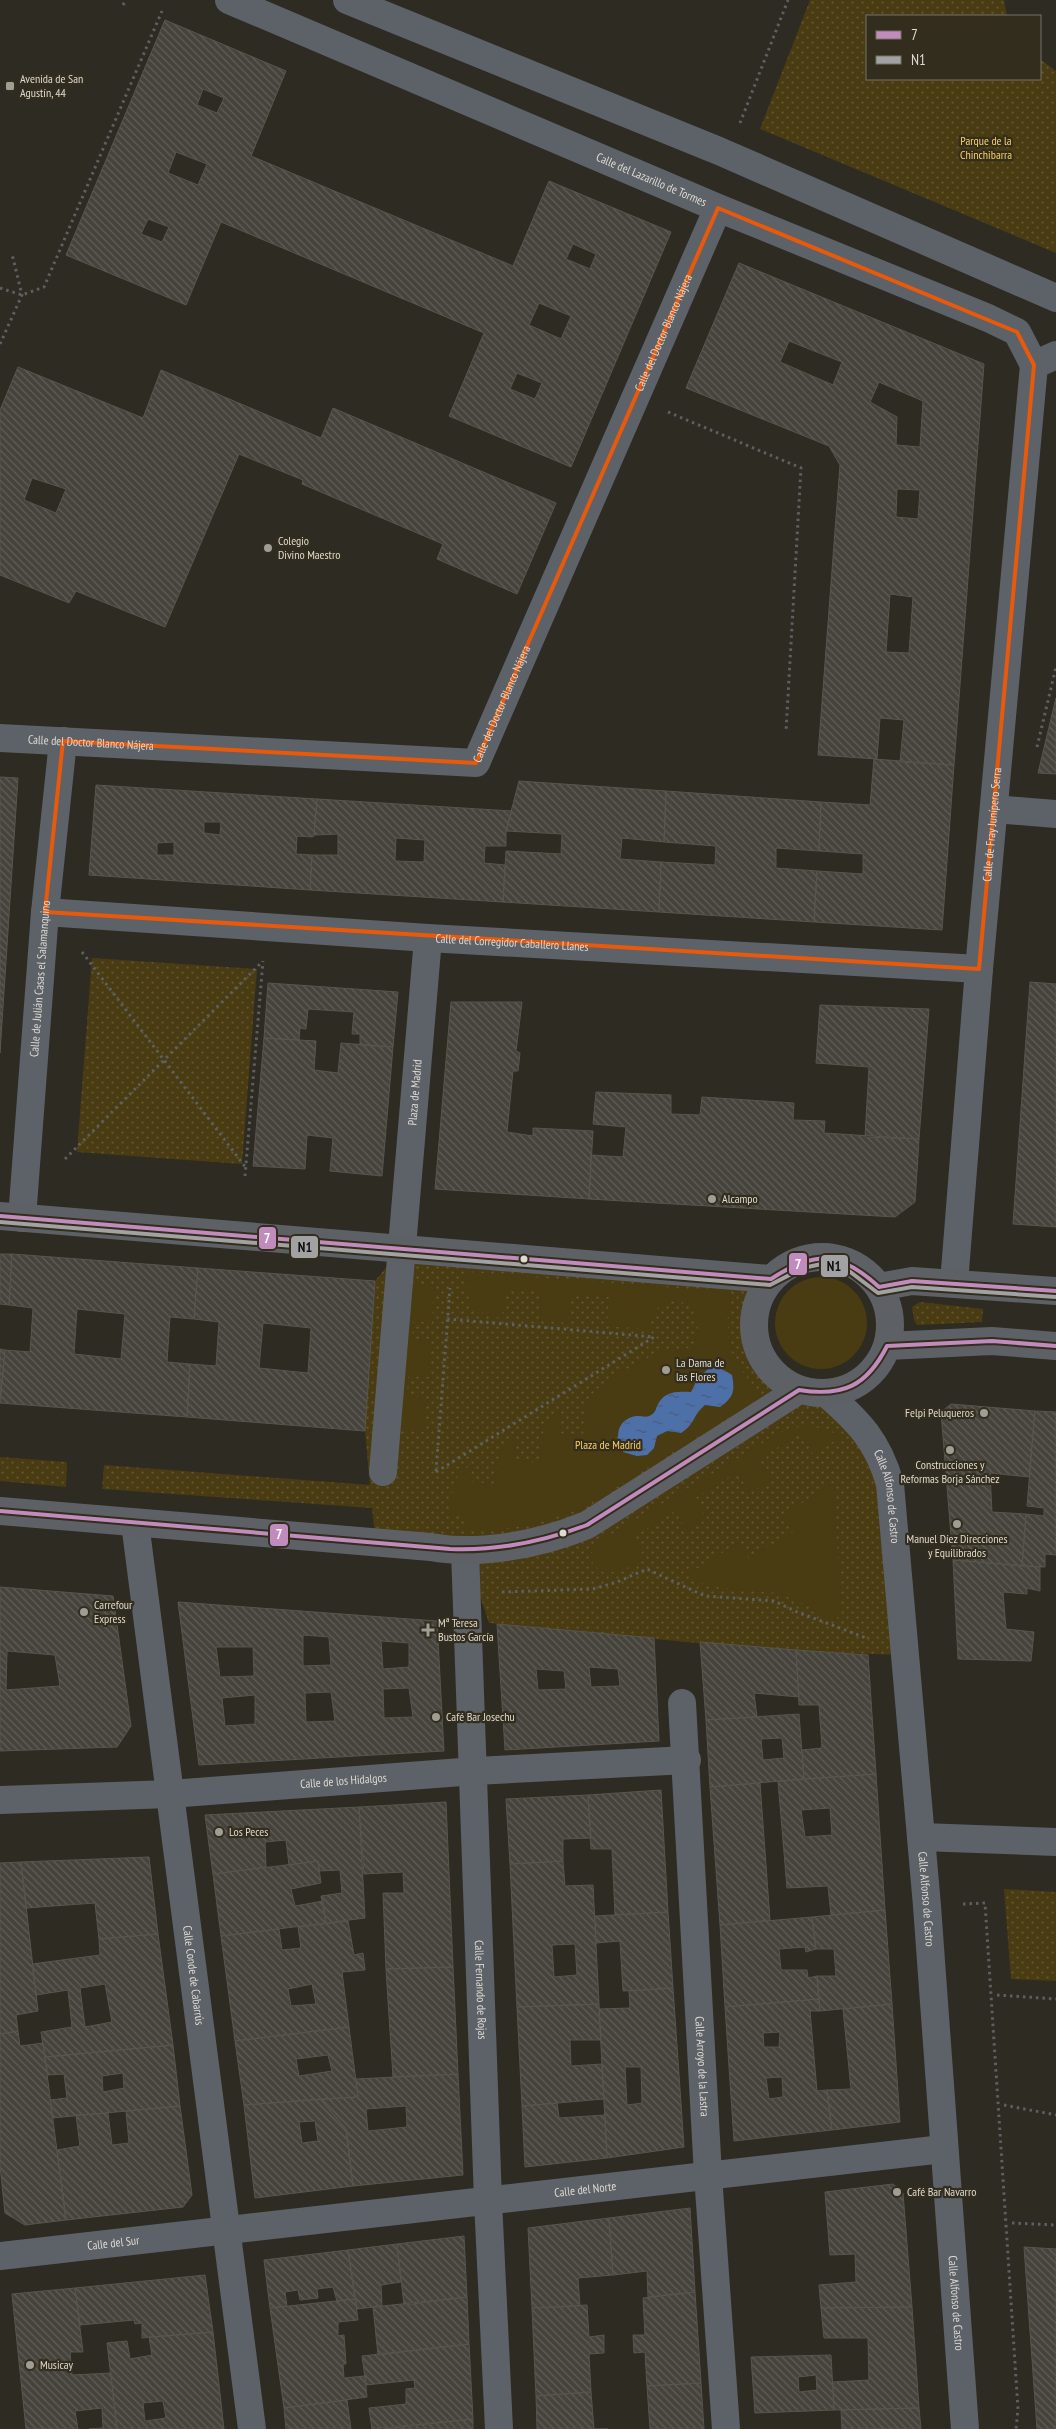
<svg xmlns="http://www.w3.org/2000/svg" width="1056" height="2429" viewBox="0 0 1056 2429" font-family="'PT Sans Narrow',sans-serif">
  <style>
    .grass { fill: url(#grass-dots) }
    .garden { fill: #493b12; fill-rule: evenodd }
    .water { fill: url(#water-ripples) }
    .building { fill: url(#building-back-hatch); stroke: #58554e; fill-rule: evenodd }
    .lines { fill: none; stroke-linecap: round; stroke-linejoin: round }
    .path { stroke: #5d5f61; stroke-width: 3; stroke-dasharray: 2.5 4; stroke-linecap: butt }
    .minor { stroke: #5d6168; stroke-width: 28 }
    .major { stroke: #5d6166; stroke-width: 28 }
    .bus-1-casing { stroke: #332d1e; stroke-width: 8 }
    .bus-2-casing { stroke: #332d1e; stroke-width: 8 }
    .bus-1 { stroke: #c18cbd; stroke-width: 4 }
    .bus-2 { stroke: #a2a2a2; stroke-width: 4 }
    .marked { fill: none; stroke: #e8590c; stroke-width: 4; stroke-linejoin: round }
    .poi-dot { fill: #a09d94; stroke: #332d1e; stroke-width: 2 }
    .bus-dot { fill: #dedad1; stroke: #332d1e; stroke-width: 2 }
    .labels { text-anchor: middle; stroke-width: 4.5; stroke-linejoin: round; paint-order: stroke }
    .poi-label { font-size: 12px; fill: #dedad1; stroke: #332d1e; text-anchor: start }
    .park-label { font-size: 12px; fill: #f8cf61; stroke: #332d1e }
    .street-label { font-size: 12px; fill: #dedad1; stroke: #332d1e }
    .line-badge { stroke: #332d1e; stroke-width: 2 }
    .badge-label { font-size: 14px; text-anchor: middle; font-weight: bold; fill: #fff }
    .pale-badge-label { font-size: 14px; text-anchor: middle; font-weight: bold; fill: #111 }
  </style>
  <defs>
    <pattern id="grass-dots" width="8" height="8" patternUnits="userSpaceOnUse" patternTransform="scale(1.25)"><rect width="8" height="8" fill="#493b12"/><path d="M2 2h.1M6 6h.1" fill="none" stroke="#635733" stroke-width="1.8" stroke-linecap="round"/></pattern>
    <pattern id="water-ripples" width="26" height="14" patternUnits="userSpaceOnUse" patternTransform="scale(1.25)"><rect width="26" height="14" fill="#4e70a8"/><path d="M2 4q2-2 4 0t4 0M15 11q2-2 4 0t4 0" fill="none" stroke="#495b79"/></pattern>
    <pattern id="building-back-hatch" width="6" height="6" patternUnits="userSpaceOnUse" patternTransform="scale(1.25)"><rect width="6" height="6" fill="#45433c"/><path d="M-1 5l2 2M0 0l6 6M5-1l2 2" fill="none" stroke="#5f5e57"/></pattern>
  </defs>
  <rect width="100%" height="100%" fill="#2e2b23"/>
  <path class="grass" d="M810,0h194l3,16h-140v63h173v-20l16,12v182l-296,-124z
    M92,958l165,11 -15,195 -165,-12z
    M402,1248l369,31 -12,19 -5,22 1,22 9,20 15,17 20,11 27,3 48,50 32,212c-139,-2 -278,-19 -417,-32l-24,-72 -89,-8 -4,-35 -270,-19 2,-24 266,20 -5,-54 10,-150z
    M920,1302l63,7 -1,13 -65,3 -3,-5 -2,-13z
    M0,1457l67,5 -1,25 -66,-6z
    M1004,1889l52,3v89l-45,-2z"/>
  <path class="garden" d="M467,1272l260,20 4,4c0,6 -2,10 -3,15 -1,18 0,35 8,51 5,11 23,26 24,36l-179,111 -48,15 -45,7h-23l1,-16h-16c2,-21 1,-40 22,-50l-1,17 24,2c3,-21 0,-34 21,-46l-2,22 26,3c2,-20 0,-43 21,-52l-3,22 25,3c1,-11 1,-24 5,-35 8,-19 55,-40 74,-51 58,14 37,-71 -2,-44 -8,6 -11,14 -11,23l-42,-3 2,-29 -39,-2 -2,28 -28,-3 1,-28 -36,-3 -3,29c-30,-3 -38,-18 -35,-46zM699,1376l32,23 -11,8 -15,-2c-11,9 -12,20 -24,28l-14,-2 -10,5 -3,12 -38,-9c7,-35 27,-14 37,-25 3,-3 4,-8 6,-11 5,-10 21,-12 31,-11z
    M775 1323a46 46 0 1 1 92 0a46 46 0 1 1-92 0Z
    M408,1285l26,2 -2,36 -19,-2 -1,19 18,2 -2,35 -20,-1 -1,20 19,2 -3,34 -26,-2z
    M809,1426l19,4 13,7 -28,17 -12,-21 -42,26 12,21 -21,13 -13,-21 -42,26 12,21 -20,12 -12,-20 -42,26 12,21 -25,14h-17l-7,-5 -6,-8 5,-15 183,-110 14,-6z
    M833,1483l9,132 -11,6 -32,-20 -22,-8 -69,-7 -21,-11 51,-32 10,15 45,-26 -11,-16z"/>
  <path class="water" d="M710,1368h11l11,7c3,16 2,22 -12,32l-15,-2c-13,11 -9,18 -24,28l-14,-2 -10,5 -3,12 -7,7 -10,1 -14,-4c-8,-13 -7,-30 9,-35 6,-3 14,2 19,-2 4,-2 5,-6 6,-9 7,-15 19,-15 34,-14l8,-16z"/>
  <path class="building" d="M165,20l121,51 -35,85 262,110 36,-85 122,51 -100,235 -122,-51 35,-83 -263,-111 -35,83 -120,-50zM203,89l21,9 -7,15 -20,-8zM176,152l31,12 -9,21 -30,-12zM148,219l21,8 -7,15 -21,-8zM573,244l23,10 -6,15 -24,-10zM539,303l32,13 -10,23 -32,-14zM517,373l25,10 -7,16 -25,-10z
    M739,263l245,101 -30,401 -54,-3 4,-42 -24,-2 -3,41 -59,-4 22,-290 -11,-19 -143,-58zM789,341l53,21 -9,23 -53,-23zM879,382l44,19 -3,46 -24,-2 1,-28 -27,-15zM897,489l23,1 -2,29 -22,-2zM890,594l23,3 -4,56 -23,-1z
    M18,367l125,51 18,-48 160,68 12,-30 223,95 -39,91 -80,-35 6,-15 -141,-60 1,-4 -64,-26 -74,173 -89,-36 -7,12 -69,-28v-165zM32,478l34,11 -10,24 -32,-13z
    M1056,698v76l-18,-1z
    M874,759l80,6 -12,165 -128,-8 3,-51 46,3v-20l-44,-3 2,-49 49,3z
    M0,777l18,1 -18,275z
    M519,781l147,10 -2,51 -42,-4 -2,21 41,3 -2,50 -156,-10 3,-51 55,3 1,-20 -56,-3z
    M96,785l221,14 -3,36 -1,2 -16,-1 -1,18 16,1 -2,35 -221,-15zM204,822h17l-1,13 -16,-2zM174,842v13h-17v-12z
    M666,791l155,11 -2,49 -43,-3v20l41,3 -3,51 -155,-10 2,-50 54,3 1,-19 -52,-4z
    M317,799l195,12 -6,20v15h-21l-1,17 21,2 -2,37 -193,-12 2,-35h26v-21l-24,1zM396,838l29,2 -1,22 -29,-1z
    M1030,982l26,2v243l-43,-3z
    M268,983l130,9 -5,55 -33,-2v-11h-8l2,-22 -46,-3 -2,20 -6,-1 -1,12 -35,-2z
    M451,1002h71l-6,49 4,2 -2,18h-5l-6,61 26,4v-8l60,3 -4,68 -154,-10z
    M820,1005l109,4 -10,130 -54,-2 4,-70 -53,-4z
    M264,1038l52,3 -2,29 24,3 3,-30 52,4 -11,129 -52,-5 3,-33 -26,-3 -2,34 -52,-3z
    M596,1092l75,3v19l29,1 2,-18 92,6 -1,17 32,1 -1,12 95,6 -4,63 -20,15 -306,-18 2,-44 32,2 3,-30 -33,-3z
    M0,1254h12l-3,51 -9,-1z
    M12,1254l186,14 -4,51 -24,-2 -3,45 23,2 -3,53 -187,-14 5,-53 25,2 3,-44 -24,-3zM77,1309l48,5 -4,45 -47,-5z
    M198,1268l177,13 -10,150 -178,-14 3,-53 26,2 3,-44 -25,-3zM263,1323l48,5 -3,45 -49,-5z
    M0,1349l5,1 -5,53z
    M951,1404l84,7 -6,66 -39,-4 2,39 34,2 -4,52 -69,-6 -12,-148z
    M1035,1411l21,1v143l-11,-1v13l-23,-1 4,-52 18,2v-8l-17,-2z
    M953,1560l87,7v24l-13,-3v6l-24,-2 3,37 28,3 -3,29 -73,-2z
    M0,1587l113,9 18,130 -14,21 -117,4zM7,1651l48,4 5,31 -54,4z
    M178,1602l259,19 7,130 -245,14zM303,1635l26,2 2,28 -28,1zM381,1641l28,2v24l-26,2zM216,1647h37l1,29 -34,1zM409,1688l4,29 -29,1 -1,-29zM331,1692l4,29 -29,1 -1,-29zM255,1695v29l-30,2 -3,-28z
    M497,1624l157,14 5,103 -154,9zM589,1667l29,2 2,17 -29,1zM536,1669l28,2 2,18 -28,1z
    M700,1642l96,8 3,47 -45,-4 3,24 -51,3z
    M796,1650l72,5 8,119 -72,5 -2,-29 20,-2 -3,-43h-20z
    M799,1714l5,65 -94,8 -4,-67zM782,1738l2,20 -21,2 -2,-21z
    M876,1774l9,136 -54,5 -3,-29 -41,2 -9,-107zM830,1808l2,27 -27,2 -4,-27z
    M760,1783l10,137 -50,5 -10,-138z
    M661,1790l7,122 -53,3 -3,-66h-21l-3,-54z
    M588,1795l3,43 -28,1v22l-53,3 -4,-65z
    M446,1802l7,165 -67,2 -3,-76h21l-1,-21 -39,2 -5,-67z
    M359,1807l6,111 -39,5 -5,-27 21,-3 -2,-23 -21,1 -1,-10 -29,4 -3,-25 -21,2 1,25 -53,7 -8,-59z
    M149,1857l9,77 -59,5 -4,-36 -69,5 -5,-46z
    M318,1861l3,22 -30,6 4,17 28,-5 3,22 -105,13 -8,-62z
    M563,1861l2,25 28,-1 6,119 -82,3 -7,-143zM575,1944l2,31 -23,2 -2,-32z
    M21,1862l17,149 -22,4 2,16 -18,3v-171z
    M885,1910l7,94 -72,7 -3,-35h19l-2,-27h-18l-4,-32z
    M668,1912l5,76 -50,3 -3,-50 -24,2 -1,-27z
    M812,1917l4,32 -10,3 -1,-5 -26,2 2,21h26l1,8 9,-2 2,23 -94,8 -5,-82z
    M348,1921l6,34 9,-2 2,17 -23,2 7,55 -114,14 -14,-105 58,-7 3,21 19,-2 -3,-21zM312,1984l4,20 -25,2 -3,-17z
    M158,1934l15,111 -128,12 -4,-25 31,-5 -4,-37 -32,5 -4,-31 68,-9 -1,-16zM105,1984l7,38 -27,5 -5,-39z
    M453,1967l5,107 -65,3 -7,-108z
    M673,1988l11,159 -77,11 -8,-149 31,-1 -1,-17zM625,2067h16l1,36 -15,2z
    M819,1999l1,12h-10l7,80 10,-1 5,40 -98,11 -9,-134zM780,2032l-1,15h-15l-1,-14zM782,2077l1,20 -14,2 -3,-21z
    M599,2004l2,36h-31l1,26 31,-2 2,35 -82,7 -5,-99z
    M892,2004l8,118 -68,8 -5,-40 24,-1 -8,-80z
    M349,2027l9,70 -114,8 -9,-64zM328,2055l4,16 -33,5 -3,-17z
    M18,2031l2,15 23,-3 23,177 -41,5 -20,-12 -5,-47v-132z
    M173,2045l7,61 -128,12 -2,-18 17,-2 -3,-24 -16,1 -3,-18zM123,2073l1,15 -21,4 -1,-16z
    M458,2074l5,101 -110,11 -7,-57 -26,-30 38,-2 -2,-18zM406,2106l1,21 -39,4 -2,-22z
    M320,2099l26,30 7,57 -98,12 -11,-93zM315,2121l3,20 -16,2 -3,-21z
    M557,2103l2,15 46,-3 2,43 -82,9 -3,-61z
    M180,2106l12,89 -9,12 -117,13 -9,-70 23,-4 -4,-31 32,-2 4,32 17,-2 -3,-32z
    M893,2184l10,9 9,114 -91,1 -2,-23 37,-3 -1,-28 -25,1 -5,-63z
    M690,2208l5,84 -47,5 -1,-26 -34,4 -4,-57z
    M609,2218l4,57 -35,3 2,28 -48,2 -4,-80z
    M464,2236l3,61 -63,8 -7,-61z
    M397,2244l4,38 -20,3 1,21 -25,3 -9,-59z
    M1024,2247l32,2v180h-19z
    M348,2250l7,49 -18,2 -4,-14 -16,2 1,9 -18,2 -2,-10 -13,2 2,14 -17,2 -6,-48z
    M205,2275l8,57 -71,6v-15l-7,1 -1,-4 -54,5 -5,-37z
    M75,2288l8,64h-13l2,23 39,-2 6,56h-28l14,-1 -1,-20 -27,3 3,18h-52l-14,-135z
    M695,2292l6,91 -54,3 -2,-34 -11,1 -1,-18h12l-2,-37z
    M467,2297l2,47 -91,11 -5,-48z
    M355,2299l3,21 -20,2v14l6,-1 2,29h-3l1,14 21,-2 2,21 -83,11 -14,-100z
    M587,2305l2,32 15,-2v18l-15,1 2,38 -55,4 -4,-88z
    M912,2307l7,101 -85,2 -1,-28 36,-2 -1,-42h-44l-3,-30z
    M213,2332l11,97h-107l-10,-86 20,-2 3,18 22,-4 -3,-18zM163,2401l3,17 -21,3 -2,-18z
    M469,2344l4,75 -101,10 -3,-21 37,-4v-15l9,-1 -1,-8 -48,5 -4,-29z
    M831,2355l3,55 -79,3 -4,-56zM816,2375l1,15 -18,2 -1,-15z
    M701,2383l3,46h-54l-3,-43z
    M591,2392l3,37h14h-71l-1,-33z
    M347,2400l4,29h-65l-2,-21z
    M919,2408l2,21h-79l-1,-19z
    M473,2419v10h-90z"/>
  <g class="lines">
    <path class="path" d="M123,5l3,-5
      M740,123l48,-123
      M0,288l22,7 22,-8 118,-276
      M0,344l22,-49 -10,-41
      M668,412l133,56 -15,263
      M1037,747l19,-80
      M82,952l164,216
      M65,1159l196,-196
      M245,1176l18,-215
      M436,1471l14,-183
      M436,1472l218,-135 -206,-18
      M502,1592l91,-3 24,-7 30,-13 58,27 69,5 23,11 72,27
      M963,1904l22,-1 33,506 -2,20
      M997,1995l59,4
      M1004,2105l52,10
      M1012,2223l44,2"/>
    <g class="minor">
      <path id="s1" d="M229,0l489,208 270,110 29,14 17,33"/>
      <path d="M347,0l372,151 337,147"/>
      <path d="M1034,365l22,-10"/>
      <path id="s2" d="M0,738l476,25 242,-555"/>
      <path d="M994,809l62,5"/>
      <path id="s3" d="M45,912l383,26 551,31"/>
      <path id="s4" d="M22,1218l23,-306 18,-171"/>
      <path id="s5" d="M954,1283l25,-314 55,-604"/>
      <path id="s6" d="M826,1393c33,29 52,48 64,91l37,422 38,523"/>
      <path id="s7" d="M383,1472l45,-534"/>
      <path id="s8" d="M135,1523l117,906"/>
      <path id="s9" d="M465,1551l23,650 11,228"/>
      <path id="s10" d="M682,1703l26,472 18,254"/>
      <path id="s11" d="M0,1800l170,-6 305,-23 212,-11"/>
      <path d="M921,1837l135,5"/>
      <path id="s12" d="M0,2256l943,-107"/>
    </g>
    <path class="major" d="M0,1216l771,63
      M754 1325a68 68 0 1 1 136 0a68 68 0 1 1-136 0Z
      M879,1287l33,-6 144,10
      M887,1346l105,-5 64,5
      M0,1511l431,36c49,9 110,-3 156,-22l212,-135"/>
    <defs>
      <path id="bus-1" d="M0,1216l771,63c44,-29 69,-28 108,8l33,-6 144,10
        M0,1511l450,38c48,2 92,-7 137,-24l212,-135c44,7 68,-4 88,-44l105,-5 64,5"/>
      <path id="bus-2" d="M0,1222l770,63 33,-17 23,-5 23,8 29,22 34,-6 144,10"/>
    </defs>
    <use href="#bus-1" class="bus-1-casing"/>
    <use href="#bus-2" class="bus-2-casing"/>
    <use href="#bus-1" class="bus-1"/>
    <use href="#bus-2" class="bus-2"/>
  </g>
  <path class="marked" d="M718,208l299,124 17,33 -55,604 -934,-57 18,-171 413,22z"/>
  <g class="poi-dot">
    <rect x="5" y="81" width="10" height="10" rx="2.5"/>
    <circle cx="268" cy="548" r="5"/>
    <circle cx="712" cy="1199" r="5"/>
    <circle cx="666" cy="1370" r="5"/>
    <circle cx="984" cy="1413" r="5"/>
    <circle cx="950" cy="1450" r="5"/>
    <circle cx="957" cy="1524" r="5"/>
    <circle cx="84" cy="1612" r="5"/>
    <path d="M425.5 1622.5h5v5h5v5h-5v5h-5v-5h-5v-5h5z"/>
    <circle cx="436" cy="1717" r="5"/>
    <circle cx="219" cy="1832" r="5"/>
    <circle cx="897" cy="2192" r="5"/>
    <circle cx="30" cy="2365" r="5"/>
  </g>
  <g class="bus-dot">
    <circle cx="524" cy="1259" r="4.5"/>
    <circle cx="563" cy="1533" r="4.5"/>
  </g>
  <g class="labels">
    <g class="poi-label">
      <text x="20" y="83">Avenida de San<tspan x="20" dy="14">Agustín, 44</tspan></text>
      <text x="278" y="545">Colegio<tspan x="278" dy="14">Divino Maestro</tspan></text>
      <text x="722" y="1203">Alcampo</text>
      <text x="676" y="1367">La Dama de<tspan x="676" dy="14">las Flores</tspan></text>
      <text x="974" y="1417" text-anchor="end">Felpi Peluqueros</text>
      <text x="950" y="1469" text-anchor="middle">Construcciones y<tspan x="950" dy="14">Reformas Borja Sánchez</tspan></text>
      <text x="957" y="1543" text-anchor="middle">Manuel Díez Direcciones<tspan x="957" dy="14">y Equilibrados</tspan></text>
      <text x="94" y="1609">Carrefour<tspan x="94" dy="14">Express</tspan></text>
      <text x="438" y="1627">Mª Teresa<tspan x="438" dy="14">Bustos García</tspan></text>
      <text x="446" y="1721">Café Bar Josechu</text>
      <text x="229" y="1836">Los Peces</text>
      <text x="907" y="2196">Café Bar Navarro</text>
      <text x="40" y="2369">Musicay</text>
    </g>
    <g class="park-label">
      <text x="986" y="145">Parque de la<tspan x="986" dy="14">Chinchibarra</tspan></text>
      <text x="608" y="1449">Plaza de Madrid</text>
    </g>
    <g class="street-label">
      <text dy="4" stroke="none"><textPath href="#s1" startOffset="459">Calle del Lazarillo de Tormes</textPath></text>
      <text dy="4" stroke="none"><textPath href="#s2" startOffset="946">Calle del Doctor Blanco Nájera</textPath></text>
      <text dy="4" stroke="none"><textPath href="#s2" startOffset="541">Calle del Doctor Blanco Nájera</textPath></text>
      <text dy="4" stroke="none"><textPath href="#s2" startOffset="91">Calle del Doctor Blanco Nájera</textPath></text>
      <text dy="4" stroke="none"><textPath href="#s5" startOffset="460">Calle de Fray Junípero Serra</textPath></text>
      <text dy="4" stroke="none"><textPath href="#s3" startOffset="468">Calle del Corregidor Caballero Llanes</textPath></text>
      <text dy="4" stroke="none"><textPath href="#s4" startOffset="240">Calle de Julián Casas el Salamanquino</textPath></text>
      <text dy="4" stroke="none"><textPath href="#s7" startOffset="381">Plaza de Madrid</textPath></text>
      <text dy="4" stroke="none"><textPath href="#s6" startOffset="125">Calle Alfonso de Castro</textPath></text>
      <text dy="4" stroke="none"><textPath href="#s11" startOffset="344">Calle de los Hidalgos</textPath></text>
      <text dy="4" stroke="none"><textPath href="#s6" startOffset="530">Calle Alfonso de Castro</textPath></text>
      <text dy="4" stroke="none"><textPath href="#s8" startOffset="456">Calle Conde de Cabarrús</textPath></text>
      <text dy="4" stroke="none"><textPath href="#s9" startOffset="439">Calle Fernando de Rojas</textPath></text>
      <text dy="4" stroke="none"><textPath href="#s10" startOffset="364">Calle Arroyo de la Lastra</textPath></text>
      <text dy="4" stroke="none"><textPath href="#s12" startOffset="589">Calle del Norte</textPath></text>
      <text dy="4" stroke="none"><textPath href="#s12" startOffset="114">Calle del Sur</textPath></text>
      <text dy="4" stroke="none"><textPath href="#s6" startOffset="935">Calle Alfonso de Castro</textPath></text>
    </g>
  </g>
  <g class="line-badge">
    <rect x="258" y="1226" width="19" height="24" rx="5" fill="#c18cbd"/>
    <rect x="290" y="1235" width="29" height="24" rx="5" fill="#a2a2a2"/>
    <rect x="788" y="1252" width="20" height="24" rx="5" fill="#c18cbd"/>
    <rect x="820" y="1254" width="29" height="24" rx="5" fill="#a2a2a2"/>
    <rect x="269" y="1523" width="20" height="24" rx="5" fill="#c18cbd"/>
  </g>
  <g class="badge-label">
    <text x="267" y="1243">7</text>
    <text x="798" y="1269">7</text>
    <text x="279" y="1539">7</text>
  </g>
  <g class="pale-badge-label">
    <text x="305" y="1252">N1</text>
    <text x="834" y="1271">N1</text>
  </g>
  <rect x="866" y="15" width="175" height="65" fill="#332d1e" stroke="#777266"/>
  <rect x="876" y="31" width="25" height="8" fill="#c18cbd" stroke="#777266"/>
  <text x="911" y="40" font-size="15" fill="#dedad1">7</text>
  <rect x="876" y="56" width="25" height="8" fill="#a2a2a2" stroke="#777266"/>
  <text x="911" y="65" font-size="15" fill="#dedad1">N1</text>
</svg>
